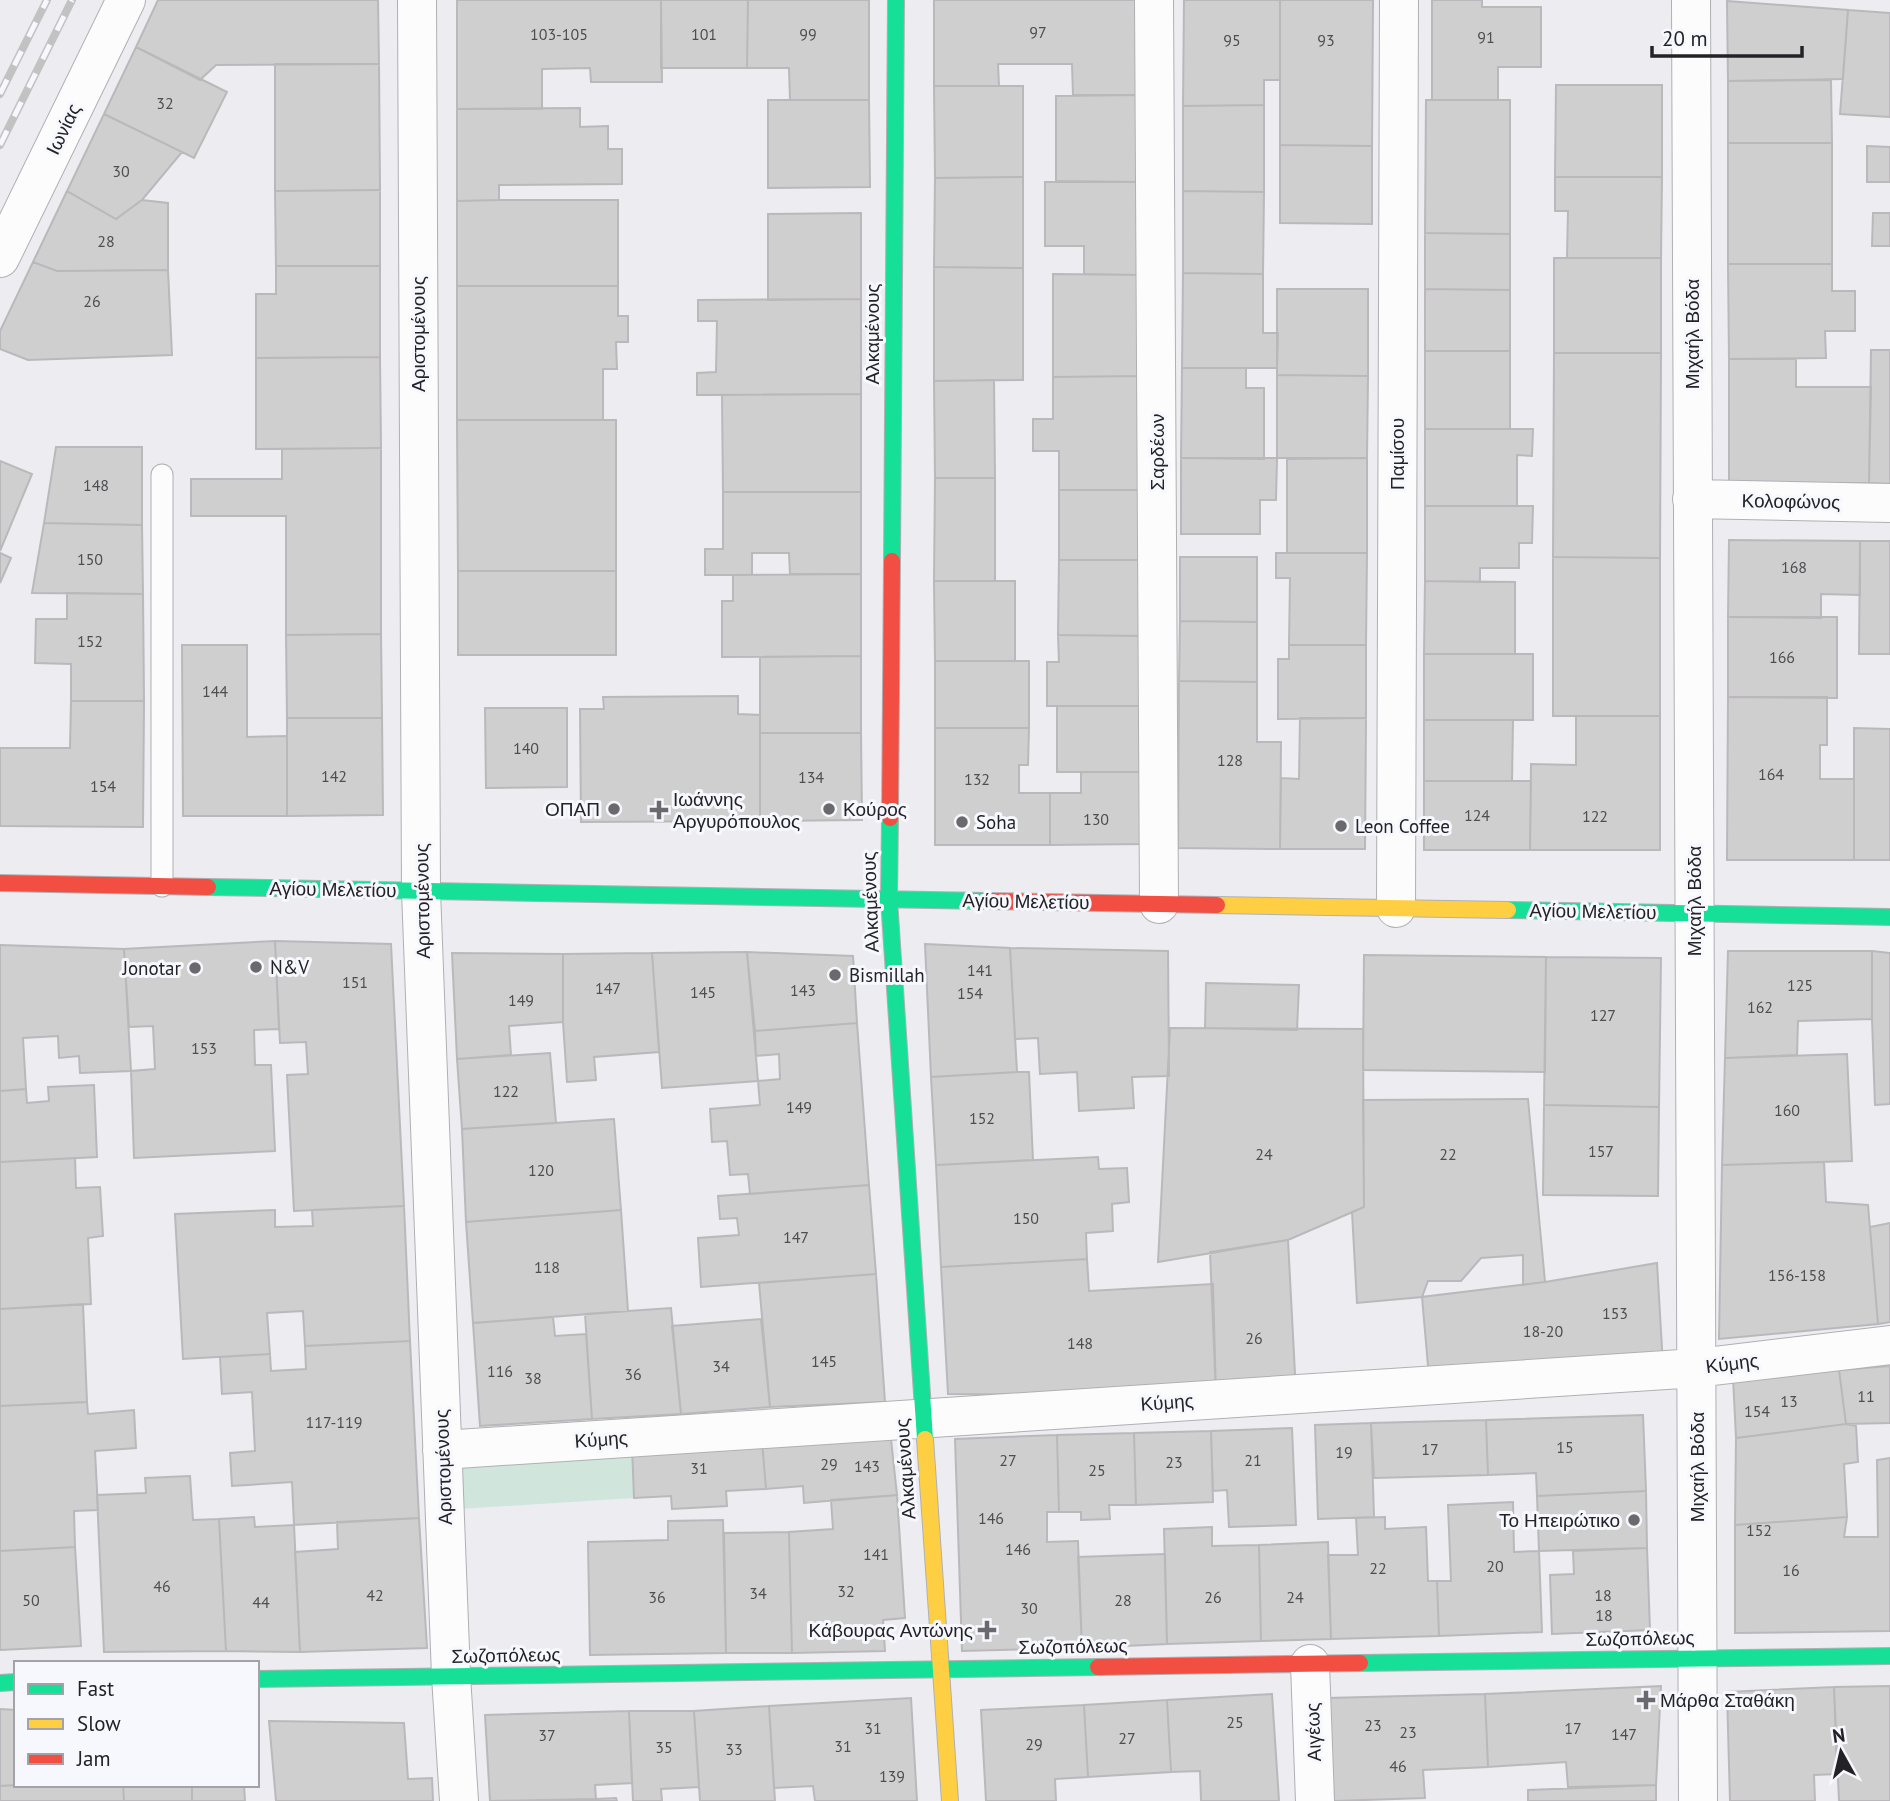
<svg xmlns="http://www.w3.org/2000/svg" width="1890" height="1801" viewBox="0 0 1890 1801" font-family="'PT Sans',sans-serif">
  <style>
    .green { fill: #d0e6dd }
    .building { fill: #d0cfd0; stroke: #bab8ba; stroke-width: 2 }
    .lines { fill: none; stroke-linecap: round; stroke-linejoin: round }
    .lane-casing { stroke: #b0b0b4; stroke-width: 23 }
    .street-casing { stroke: #b0b0b4; stroke-width: 40 }
    .fast-casing { stroke: #b0b0b4; stroke-width: 18 }
    .slow-casing { stroke: #b0b0b4; stroke-width: 18 }
    .jam-casing { stroke: #b0b0b4; stroke-width: 18 }
    .lane { stroke: #fcfcfd; stroke-width: 21 }
    .street { stroke: #fcfcfd; stroke-width: 38 }
    .fast { stroke: #16e098; stroke-width: 16 }
    .slow { stroke: #ffcf43; stroke-width: 16 }
    .jam { stroke: #f24e42; stroke-width: 16 }
    .rail-casing { stroke: #c2c2c3; stroke-width: 8 }
    .rail { stroke: #f7f7fe; stroke-width: 5; stroke-dasharray: 16; stroke-linecap: butt }
    .poi-dot { fill: #69696e; stroke: #f7f7fe; stroke-width: 2.5 }
    .labels { text-anchor: middle; stroke-width: 6; stroke-linejoin: round; paint-order: stroke }
    .number-label { font-size: 16px; fill: #4e4e51 }
    .street-label { font-size: 19px; fill: #232327; stroke: #f7f7fe }
    .poi-label { font-size: 19px; fill: #232327; stroke: #f7f7fe; text-anchor: start }
  </style>
  <rect width="100%" height="100%" fill="#ececf1"/>
  <path class="green" d="M632,1447l2,51 -175,11 -3,-52z"/>
  <path class="building" d="M158,0h220l1,64 -163,1 -16,15 -64,-33z
    M457,0h204l1,82h-71l-1,-14 -48,1v40h-85z
    M661,0h87l-1,68h-86z
    M748,0h121v100h-79l-1,-32h-42z
    M934,0h208v95h-69l-1,-31h-74l1,22h-65z
    M1184,0h96v80h-16v25l-81,1z
    M1280,0h93l-1,146 -92,-1z
    M1432,0h50v7h59v60h-43v33h-66z
    M1727,1l121,9 -5,69 -115,2z
    M1848,10l42,3v104l-50,-3z
    M136,47l91,45 -33,66 -90,-44z
    M275,64h104l1,126 -105,1z
    M1831,80l1,63h-104v-62z
    M1556,85h106v92h-107z
    M934,86h89v91l-88,1z
    M1142,95v87l-86,-1v-85z
    M768,100h101l1,87 -102,1z
    M1426,100h84v134l-85,-1z
    M1264,105v87l-81,-1v-85z
    M580,108v19l28,-1v23h14v35l-123,1v15l-42,1v-92z
    M104,114l78,38 -40,48 -26,19 -49,-28z
    M1728,143h104v121h-104z
    M1280,145l92,1v78l-92,-1z
    M1867,146l23,1v35h-23z
    M1023,177v91l-89,-1 1,-89z
    M1555,177h107l-1,81h-94l1,-47h-13z
    M1045,182h97v93l-58,-1v-28h-39z
    M380,190v76h-104l-1,-75z
    M67,191l49,28 26,-19 26,3v67l-111,1 -24,-9z
    M1183,191l81,1 -1,82 -80,-1z
    M499,200h119v86h-161v-85z
    M861,213v86l-93,1v-86z
    M1873,213h17v33h-18z
    M1425,233l85,1v56l-85,-1z
    M1554,258h107v95h-107z
    M33,262l24,9 111,-1 4,85 -144,5 -28,-11v-18z
    M1728,264h104v27h23v40h-30l1,27 -97,1z
    M276,266h104v91l-124,1v-64h20z
    M934,267l89,1v112l-89,1z
    M1183,273l80,1v59h15l-1,35h-95z
    M1053,274l89,1v101l-89,1z
    M457,286h161v30h10v26h-12l1,27h-14v51h-146z
    M1277,289h91v87l-91,-1z
    M1425,289l85,1v61h-85z
    M861,299v95l-164,1v-22l19,-1 1,-51h-19v-21z
    M1871,350h19v134l-21,-1z
    M1425,351h85v78h-85z
    M1554,353h107l-1,205 -107,-1z
    M380,357l1,91 -125,1v-91z
    M1729,359h67v28h75l-2,96 -140,2z
    M1182,368h64v20h18v71l-83,-1z
    M1277,375l91,1 -1,82h-90z
    M1142,376v114h-83v-39h-26v-32h20v-42z
    M994,380l1,98h-60l-1,-97z
    M861,394v98h-138l-1,-97z
    M457,420h159v151h-158z
    M1425,429h108l-1,27 -15,-1v51h-92z
    M56,447h86v78l-98,-2z
    M381,448v186l-95,1v-119h-95v-37h91v-30z
    M1181,458h96l-1,42h-16v34h-79z
    M1367,458v95h-80v-94z
    M0,461l32,13 -32,77z
    M935,478h60v103h-61z
    M1059,490h83v70h-83z
    M723,492h138v82h-71l-1,-21h-37v22h-47v-26h18z
    M1425,506h108l-1,37h-13v25h-39v14l-55,-1z
    M44,523l98,2 1,69 -111,-1z
    M1729,540l131,1v54l-39,-1v24l-93,-1z
    M1860,541h30v113h-31z
    M0,553l11,5 -11,25z
    M1276,553h91l-1,92h-77l1,-67h-14z
    M1180,557h77v65l-77,-1z
    M1553,557l107,1v158h-107z
    M1059,560h83v76l-84,-1z
    M458,571h158v84h-158z
    M861,574v82l-139,1v-56h11v-26z
    M934,581h81v80h-80z
    M1425,581l90,1v72h-91z
    M67,593l76,1 1,107h-73v-37l-36,-1 1,-44h31z
    M1728,617h109v81l-109,-1z
    M1180,621l77,1v60l-78,-1z
    M381,634l1,84h-95l-1,-83z
    M1058,635l84,1v70h-95v-44h12z
    M182,645h65v92l40,-1v80h-104z
    M1289,645h77v73l-88,1v-60h11z
    M1424,654h109v66h-109z
    M861,656v77h-101v-76z
    M935,661h94v67h-94z
    M1179,681l78,1v60h24l-1,107 -102,-1z
    M738,696v18l22,1v106l-179,1 -1,-113h24l-1,-12z
    M1728,697h99v48h-7v34h34v81h-127z
    M71,701h73l-1,126 -143,-1v-78h70z
    M1057,706h85l1,66h-86z
    M485,708h82v79l-81,1z
    M1576,716h84v134h-130l1,-86 45,1z
    M287,718h95l1,97 -96,1z
    M1300,718h66l-1,131h-85l1,-71 18,1z
    M1424,720h89l-1,61h-88z
    M935,728h94l-1,37h-9v28h31v52h-115z
    M1854,728l36,1v131h-36z
    M760,733h101l1,87 -102,1z
    M1081,772h62v72l-93,1v-52h31z
    M1424,781h107l-1,69h-106z
    M275,941l116,3 13,262 -110,5 -7,-136 21,-1 -2,-32 -26,1z
    M275,941l4,88 -25,1 1,35h16l4,86 -141,7 -3,-87 24,-2 -2,-43 -24,1 -5,-78z
    M925,944l85,4 7,124 -86,5z
    M0,945l124,4 7,122 -51,2 -1,-17 -20,2 -1,-22 -35,2 3,51 -26,2z
    M1010,948l158,3 1,125 -37,1 2,31 -55,3 -2,-39 -37,2 -2,-36 -23,1z
    M1728,951h144v68l-74,2 -1,34 -72,3z
    M1872,951l18,2v151l-15,1 -3,-86z
    M747,952l11,129 -96,7 -10,-135z
    M747,952l106,4 4,67 -102,8z
    M452,953l111,1v68l-54,4 2,29 -54,4z
    M652,953l7,99 -65,5 2,23 -29,2 -4,-60v-68z
    M1364,955l182,2 -1,115 -182,-2z
    M1546,957l115,1 -2,149 -115,-2z
    M1206,983l93,2 -2,45 -92,-2z
    M857,1023l12,162 -119,9 -2,-20 -18,1 -3,-34 -15,1 -2,-33 50,-4 -2,-24 22,-2 -1,-25 -23,2 -1,-25z
    M1170,1028l193,1 1,178 -76,33 -130,22z
    M550,1053l6,70 -94,6 -5,-70z
    M1847,1054l5,107 -130,4 3,-107z
    M1017,1072h12l4,88 -97,5 -5,-88z
    M94,1085l3,72 -97,5v-71l26,-2 1,14 22,-2 -1,-14z
    M1528,1099l17,183 -22,3v-30l-42,3 -20,23h-33l-6,16 -65,6 -5,-91 12,-5 -1,-107z
    M1544,1105l115,2 -1,89 -115,-1z
    M614,1119l7,91 -155,12 -4,-93z
    M1098,1157l1,12 28,-1 2,34 -17,2 1,27 -27,2 1,26 -146,8 -5,-102z
    M75,1158l1,30 24,-1 3,49 -15,2 3,66 -91,5v-147z
    M1824,1162l2,40 42,3 10,119 -159,15 3,-174z
    M869,1185l7,89 -175,13 -3,-49 41,-3 -2,-17 -17,1 -2,-23z
    M404,1206l6,135 -105,5 -2,-35 -36,2 3,41 -87,5 -8,-145 100,-4v17l38,-1 -1,-16z
    M621,1210l7,101 -155,12 -7,-101z
    M1890,1223v99l-12,2 -8,-97z
    M1288,1240l8,153 -80,2 -6,-143z
    M1087,1259l2,32 124,-7 3,111 -268,-1 -7,-127z
    M1657,1263l6,102 -234,12 -7,-80 123,-15z
    M876,1274l9,128 -115,5 -11,-124z
    M83,1304l4,98 -87,4v-97z
    M671,1308l10,106 -89,5 -7,-105z
    M553,1317l2,19 31,-2 6,85 -112,7 -7,-103z
    M761,1319l9,88 -89,7 -9,-88z
    M410,1341l9,177 -125,7 -2,-43 -60,4 -2,-33 25,-2 -3,-59 -30,2 -2,-37 50,-3 1,17 35,-2 -1,-23z
    M1890,1366v57l-44,1 -7,-54z
    M1839,1370l7,54 -110,14 -3,-61z
    M87,1402l1,12 46,-4 2,38 -41,3 3,59 -24,1 1,36 -75,4v-145z
    M1643,1415l3,76 -109,5 -1,-23 -48,2 -2,-55z
    M1486,1420l2,55 -114,3 -3,-55z
    M1371,1423l3,94 -56,2 -3,-94z
    M1846,1424l10,2 2,36 -14,2 3,53 -112,8 1,-87z
    M1292,1428l4,97 -67,2 -2,-37 -14,1 -2,-60z
    M890,1430l7,65 -93,8 -1,-17 -37,3 -4,-48z
    M1211,1431l2,71 -77,3 -2,-72z
    M1134,1433l2,72h-27l1,14 -29,1v-8h-22l-2,-77z
    M1057,1435l2,77h-12v30l31,-1 4,107 -120,3 -7,-212z
    M762,1441l4,48 -40,2 1,15 -55,3 -1,-13 -37,2 -2,-51z
    M1890,1458v173l-155,2v-108l112,-8 -3,20h34l-1,-77z
    M190,1476l3,44 26,-1 7,132 -122,1 -7,-157 49,-2 -1,-15z
    M1646,1491l1,57 -108,3 -2,-55z
    M897,1495l8,123 -22,2 2,31 -93,2 -3,-121 44,-3 -2,-29z
    M1513,1502l1,50 25,-1 3,81 -103,4 -2,-55h14l-3,-76z
    M254,1517l1,10 39,-2 6,127 -74,-1 -7,-132z
    M1385,1517v12l41,-2 2,54h9l2,55 -108,3 -3,-84h30l-2,-37z
    M419,1518l8,130 -127,4 -5,-100 43,-3 -1,-27z
    M723,1520l3,133 -136,2 -2,-113 80,-2v-19z
    M1212,1527v19l47,-1 2,96 -94,3 -3,-115z
    M789,1532l3,121h-66l-2,-120z
    M1328,1542l3,97 -70,2 -2,-96z
    M75,1547l6,99 -81,4v-99z
    M1647,1548l3,82 -98,4 -2,-59 24,-1 -1,-23z
    M1165,1554l2,90 -85,4 -4,-91z
    M1661,1686l-5,99 -88,2 -2,-25 -78,5 -3,-73z
    M1890,1686v115h-51l-5,-114z
    M1834,1687l3,87 -23,1 1,26h-85l-3,-109z
    M1272,1694l7,107h-78l-1,-30 -29,1 -4,-72z
    M1485,1694l3,73 -65,3 2,28 -91,3 -7,-103z
    M911,1698l6,103h-102l-2,-15 -39,2 -5,-82z
    M1167,1700l4,72 -83,5 -4,-72z
    M1084,1705l4,72 -33,2 1,22h-70l-5,-91z
    M769,1706l6,95h-75l-6,-90z
    M0,1709l16,1v75l-16,1z
    M629,1711h65l5,76 -38,2 1,12h-29z
    M629,1711l3,72 -37,2 1,14 -106,2 -5,-86z
    M269,1721l135,2 4,56 24,-1 1,23h-157z
    M16,1785h107l1,16h-124v-15z
    M123,1785h69v16h-68z
    M192,1785h52l1,16h-53z
    M1656,1785v16h-128v-11z
    M616,1798l1,3h-58l37,-2z"/>
  <g class="lines">
    <defs>
      <path id="lane" d="M162,886v-411"/>
      <path id="street" d="M417,0l4,891 30,785 8,125
        M1154,0l5,904
        M1691,0l7,1801
        M0,258l126,-258
        M1692,499l198,4
        M1396,908l3,-908
        M442,1450l1255,-82 193,-23
        M1310,1664l5,137"/>
      <path id="fast" d="M892,561l4,-561
        M890,818l-1,81 36,540
        M208,887l778,14
        M1508,910l382,7
        M1360,1663l530,-7
        M257,1679l841,-12
        M0,1683l16,-1"/>
      <path id="slow" d="M1217,905l291,5
        M925,1439l25,362"/>
      <path id="jam" d="M890,818l2,-257
        M0,883l208,4
        M986,901l231,4
        M1098,1667l262,-4"/>
    </defs>
    <use href="#lane" class="lane-casing"/>
    <use href="#street" class="street-casing"/>
    <use href="#fast" class="fast-casing"/>
    <use href="#slow" class="slow-casing"/>
    <use href="#jam" class="jam-casing"/>
    <use href="#lane" class="lane"/>
    <use href="#street" class="street"/>
    <use href="#fast" class="fast"/>
    <use href="#slow" class="slow"/>
    <use href="#jam" class="jam"/>
    <defs>
      <path id="rail" d="M0,94l47,-94
        M0,145l72,-145"/>
    </defs>
    <use href="#rail" class="rail-casing"/>
    <use href="#rail" class="rail"/>
  </g>
  <g class="poi-dot">
    <circle cx="614" cy="809" r="7"/>
    <circle cx="829" cy="809" r="7"/>
    <path d="M655.5 799.5h7v7h7v7h-7v7h-7v-7h-7v-7h7z"/>
    <circle cx="962" cy="822" r="7"/>
    <circle cx="1341" cy="826" r="7"/>
    <circle cx="256" cy="967" r="7"/>
    <circle cx="195" cy="968" r="7"/>
    <circle cx="835" cy="975" r="7"/>
    <circle cx="1634" cy="1520" r="7"/>
    <path d="M983.5 1619.5h7v7h7v7h-7v7h-7v-7h-7v-7h7z"/>
    <path d="M1642.5 1689.5h7v7h7v7h-7v7h-7v-7h-7v-7h7z"/>
  </g>
  <g class="labels">
    <g class="number-label">
      <text x="1038" y="38">97</text>
      <text x="559" y="40">103-105</text>
      <text x="704" y="40">101</text>
      <text x="808" y="40">99</text>
      <text x="1486" y="43">91</text>
      <text x="1232" y="46">95</text>
      <text x="1326" y="46">93</text>
      <text x="165" y="109">32</text>
      <text x="121" y="177">30</text>
      <text x="106" y="247">28</text>
      <text x="92" y="307">26</text>
      <text x="96" y="491">148</text>
      <text x="90" y="565">150</text>
      <text x="1794" y="573">168</text>
      <text x="90" y="647">152</text>
      <text x="1782" y="663">166</text>
      <text x="215" y="697">144</text>
      <text x="526" y="754">140</text>
      <text x="1230" y="766">128</text>
      <text x="1771" y="780">164</text>
      <text x="334" y="782">142</text>
      <text x="811" y="783">134</text>
      <text x="977" y="785">132</text>
      <text x="103" y="792">154</text>
      <text x="1477" y="821">124</text>
      <text x="1595" y="822">122</text>
      <text x="1096" y="825">130</text>
      <text x="980" y="976">141</text>
      <text x="355" y="988">151</text>
      <text x="1800" y="991">125</text>
      <text x="608" y="994">147</text>
      <text x="803" y="996">143</text>
      <text x="703" y="998">145</text>
      <text x="970" y="999">154</text>
      <text x="521" y="1006">149</text>
      <text x="1760" y="1013">162</text>
      <text x="1603" y="1021">127</text>
      <text x="204" y="1054">153</text>
      <text x="506" y="1097">122</text>
      <text x="799" y="1113">149</text>
      <text x="1787" y="1116">160</text>
      <text x="982" y="1124">152</text>
      <text x="1601" y="1157">157</text>
      <text x="1264" y="1160">24</text>
      <text x="1448" y="1160">22</text>
      <text x="541" y="1176">120</text>
      <text x="1026" y="1224">150</text>
      <text x="796" y="1243">147</text>
      <text x="547" y="1273">118</text>
      <text x="1797" y="1281">156-158</text>
      <text x="1615" y="1319">153</text>
      <text x="1543" y="1337">18-20</text>
      <text x="1254" y="1344">26</text>
      <text x="1080" y="1349">148</text>
      <text x="824" y="1367">145</text>
      <text x="721" y="1372">34</text>
      <text x="500" y="1377">116</text>
      <text x="633" y="1380">36</text>
      <text x="533" y="1384">38</text>
      <text x="1866" y="1402">11</text>
      <text x="1789" y="1407">13</text>
      <text x="1757" y="1417">154</text>
      <text x="334" y="1428">117-119</text>
      <text x="1565" y="1453">15</text>
      <text x="1430" y="1455">17</text>
      <text x="1344" y="1458">19</text>
      <text x="1008" y="1466">27</text>
      <text x="1253" y="1466">21</text>
      <text x="1174" y="1468">23</text>
      <text x="829" y="1470">29</text>
      <text x="867" y="1472">143</text>
      <text x="699" y="1474">31</text>
      <text x="1097" y="1476">25</text>
      <text x="991" y="1524">146</text>
      <text x="1759" y="1536">152</text>
      <text x="1018" y="1555">146</text>
      <text x="876" y="1560">141</text>
      <text x="1495" y="1572">20</text>
      <text x="1378" y="1574">22</text>
      <text x="1791" y="1576">16</text>
      <text x="162" y="1592">46</text>
      <text x="846" y="1597">32</text>
      <text x="758" y="1599">34</text>
      <text x="375" y="1601">42</text>
      <text x="1603" y="1601">18</text>
      <text x="657" y="1603">36</text>
      <text x="1213" y="1603">26</text>
      <text x="1295" y="1603">24</text>
      <text x="31" y="1606">50</text>
      <text x="1123" y="1606">28</text>
      <text x="261" y="1608">44</text>
      <text x="1029" y="1614">30</text>
      <text x="1604" y="1621">18</text>
      <text x="1235" y="1728">25</text>
      <text x="1373" y="1731">23</text>
      <text x="873" y="1734">31</text>
      <text x="1573" y="1734">17</text>
      <text x="1408" y="1738">23</text>
      <text x="1624" y="1740">147</text>
      <text x="547" y="1741">37</text>
      <text x="1127" y="1744">27</text>
      <text x="1034" y="1750">29</text>
      <text x="843" y="1752">31</text>
      <text x="664" y="1753">35</text>
      <text x="734" y="1755">33</text>
      <text x="1398" y="1772">46</text>
      <text x="892" y="1782">139</text>
    </g>
    <g class="street-label">
      <text transform="translate(63 129) rotate(-64)" y="7">Ιωνίας</text>
      <text transform="translate(418 334) rotate(-90)" y="7">Αριστομένους</text>
      <text transform="translate(872 334) rotate(-90)" y="7">Αλκαμένους</text>
      <text transform="translate(1692 334) rotate(-90)" y="7">Μιχαήλ Βόδα</text>
      <text transform="translate(1157 452) rotate(-90)" y="7">Σαρδέων</text>
      <text transform="translate(1397 454) rotate(-90)" y="7">Παμίσου</text>
      <text transform="translate(1791 501) rotate(1)" y="7">Κολοφώνος</text>
      <text transform="translate(333 889) rotate(1)" y="7">Αγίου Μελετίου</text>
      <text transform="translate(422 901) rotate(-91)" y="7">Αριστομένους</text>
      <text transform="translate(1026 901) rotate(1)" y="7">Αγίου Μελετίου</text>
      <text transform="translate(1694 901) rotate(-90)" y="7">Μιχαήλ Βόδα</text>
      <text transform="translate(870 902) rotate(-92)" y="7">Αλκαμένους</text>
      <text transform="translate(1593 911) rotate(1)" y="7">Αγίου Μελετίου</text>
      <text transform="translate(1732 1363) rotate(-7)" y="7">Κύμης</text>
      <text transform="translate(1167 1402) rotate(-4)" y="7">Κύμης</text>
      <text transform="translate(601 1439) rotate(-4)" y="7">Κύμης</text>
      <text transform="translate(443 1467) rotate(-92)" y="7">Αριστομένους</text>
      <text transform="translate(1697 1467) rotate(-90)" y="7">Μιχαήλ Βόδα</text>
      <text transform="translate(905 1469) rotate(-94)" y="7">Αλκαμένους</text>
      <text transform="translate(1640 1638) rotate(-1)" y="7">Σωζοπόλεως</text>
      <text transform="translate(1073 1646) rotate(-1)" y="7">Σωζοπόλεως</text>
      <text transform="translate(506 1655) rotate(-1)" y="7">Σωζοπόλεως</text>
      <text transform="translate(1313 1732) rotate(-92)" y="7">Αιγέως</text>
    </g>
    <g class="poi-label">
      <text x="673" y="806">Ιωάννης<tspan x="673" dy="22">Αργυρόπουλος</tspan></text>
      <text x="600" y="816" text-anchor="end">ΟΠΑΠ</text>
      <text x="843" y="816">Κούρος</text>
      <text x="976" y="829">Soha</text>
      <text x="1355" y="833">Leon Coffee</text>
      <text x="270" y="974">N&amp;V</text>
      <text x="181" y="975" text-anchor="end">Jonotar</text>
      <text x="849" y="982">Bismillah</text>
      <text x="1620" y="1527" text-anchor="end">Το Ηπειρώτικο</text>
      <text x="973" y="1637" text-anchor="end">Κάβουρας Αντώνης</text>
      <text x="1660" y="1707">Μάρθα Σταθάκη</text>
    </g>
  </g>
  <rect x="14" y="1661" width="245" height="126" fill="#f7f7fe" stroke="#a2a2a8" stroke-width="2"/>
  <rect x="28" y="1684" width="35" height="10" fill="#16e098" stroke="#a2a2a8" stroke-width="2"/>
  <text x="77" y="1696" font-size="21" fill="#232327">Fast</text>
  <rect x="28" y="1719" width="35" height="10" fill="#ffcf43" stroke="#a2a2a8" stroke-width="2"/>
  <text x="77" y="1731" font-size="21" fill="#232327">Slow</text>
  <rect x="28" y="1754" width="35" height="10" fill="#f24e42" stroke="#a2a2a8" stroke-width="2"/>
  <text x="77" y="1766" font-size="21" fill="#232327">Jam</text>
  <g transform="translate(1841 1752) rotate(352)" stroke="#f7f7fe" stroke-width="5" paint-order="stroke">
  <path d="M0-5L12 26L0 18L-12 26Z" fill="#232327"/>
  <text y="-10" font-size="19" font-weight="bold" text-anchor="middle" fill="#232327">N</text>
  </g>
  <path d="M1652 46v10h150v-10" fill="none" stroke="#232327" stroke-width="3.5"/>
  <text x="1662" y="46" font-size="21" fill="#232327" stroke="#f7f7fe" stroke-width="5" paint-order="stroke">20 m</text>
</svg>
